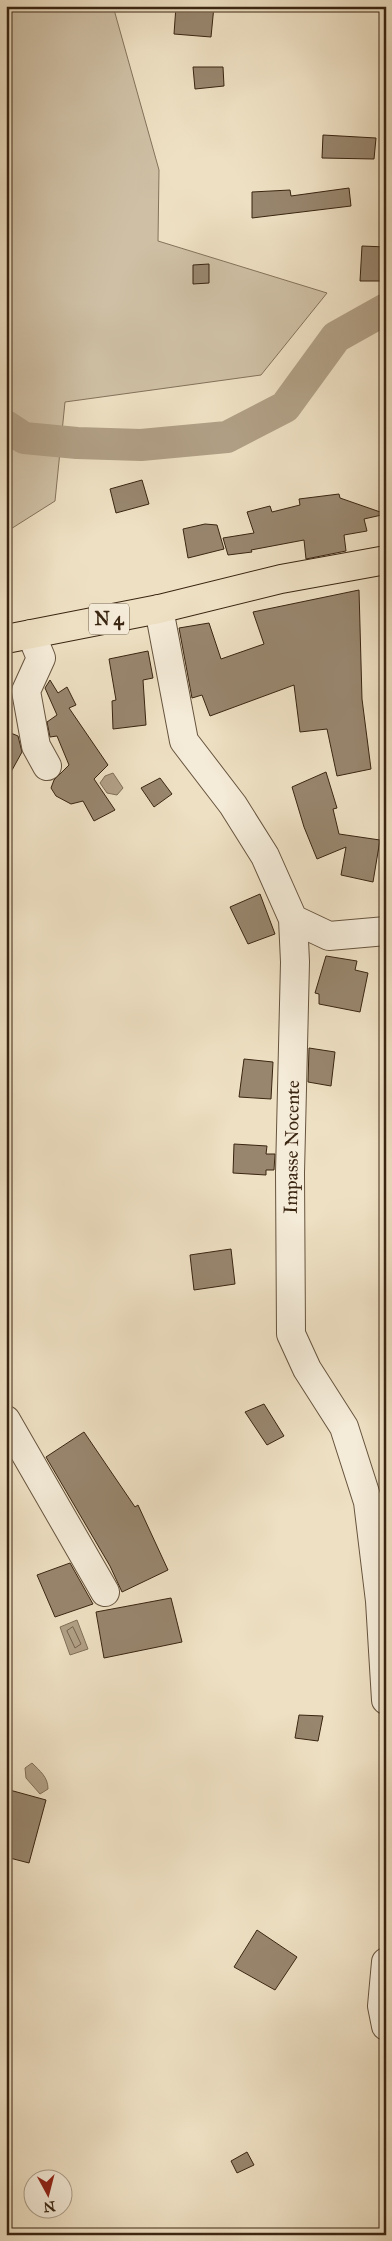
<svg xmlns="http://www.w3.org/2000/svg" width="392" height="2241" viewBox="0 0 392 2241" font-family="'IM FELL Great Primer',serif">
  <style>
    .green { fill: #cfc0a5; stroke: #84725b }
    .water { fill: #b1a086; stroke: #816f57 }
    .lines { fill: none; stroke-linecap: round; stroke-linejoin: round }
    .shore { stroke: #76624c; stroke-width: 1 }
    .river { stroke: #b1a086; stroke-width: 32 }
    .building { fill: #98866e; stroke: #3a2511 }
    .minor-casing { stroke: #67543e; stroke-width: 30 }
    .highway-casing { stroke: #3a2511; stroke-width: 30 }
    .minor { stroke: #f4ebd8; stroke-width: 28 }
    .highway { stroke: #eee0c3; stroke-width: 28 }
    .labels { text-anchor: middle; stroke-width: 4; stroke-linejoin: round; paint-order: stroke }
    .shield { fill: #f4ebd8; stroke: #72604d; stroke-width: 1 }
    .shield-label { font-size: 18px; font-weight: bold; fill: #3a2511 }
    .street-label { font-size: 19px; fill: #3a2511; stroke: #f4ebd8 }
  </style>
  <rect width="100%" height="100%" fill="#eee0c3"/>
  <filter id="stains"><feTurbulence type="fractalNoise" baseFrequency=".004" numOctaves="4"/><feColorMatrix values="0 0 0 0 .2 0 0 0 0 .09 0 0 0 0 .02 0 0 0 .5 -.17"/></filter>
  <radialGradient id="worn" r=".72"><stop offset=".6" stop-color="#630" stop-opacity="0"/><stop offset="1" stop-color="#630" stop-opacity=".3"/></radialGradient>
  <path class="green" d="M6,6h107l46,164 -1,71 169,52 -66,82 -196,27 -10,99 -49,31z"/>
  <path class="water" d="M113,773l10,15 -6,7 -10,-2 -7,-10 5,-7z
    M77,1620l11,29 -18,6 -10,-28z
    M32,1763c8,8 16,14 16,26l-8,5 -14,-16 -1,-10z"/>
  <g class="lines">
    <path class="shore" d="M73,1627l8,17 -6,4 -8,-17z"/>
    <path class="river" d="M6,426l18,12 53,5 64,2 86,-8 58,-30 51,-70 50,-28"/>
  </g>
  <path class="building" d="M176,6h38l-3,31 -37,-3z
    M193,67h30l1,19 -29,3z
    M323,135l53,3 -2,21 -52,-1z
    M349,188l2,18 -99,12v-26l38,-2 1,6z
    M362,246l24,1v34h-26z
    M209,264v19l-16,1v-19z
    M142,480l7,24 -33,9 -6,-24z
    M339,494l1,4 46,16 -22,5 3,12 -23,4 2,16 -40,8 -2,-19 -53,10 1,2 -24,3 -5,-17 31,-5 -7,-21 23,-6 2,6 28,-7 -1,-6z
    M205,524l12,1 7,24 -36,9 -5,-29z
    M359,590l3,109 9,70 -34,7 -10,-47 -27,3 -6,-47 -84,31 -8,-21 -10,3 -13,-70 30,-5 12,36 43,-15 -11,-32z
    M148,651l5,27 -10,2 3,45 -33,4 -1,-28 4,-1 -7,-41z
    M50,680l8,13 9,-6 9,18 -7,3 39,57 -14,14 21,31 -21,11 -11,-20 -12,3 -15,-8 -5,-8 3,-8 15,-15 -12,-29 -7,1 -3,-15 10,-7 -12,-27z
    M6,731l12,5 4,16 -16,29z
    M326,772l11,36 -4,1 6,25 41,6 -7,42 -32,-7 5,-28 -29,12 -13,-32 -12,-40z
    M160,778l12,16 -18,13 -13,-19z
    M260,894l15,40 -27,10 -18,-37z
    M326,956l31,5 -2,9 13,3 -8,39 -41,-8v-10l-4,-1z
    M309,1048l26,4 -4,34 -23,-4z
    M244,1059l29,3 -2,37 -32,-2z
    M234,1144l33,2 -1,8h9l-1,16h-8v5l-33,-2z
    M231,1249l4,35 -41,6 -4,-35z
    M264,1404l20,32 -17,9 -22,-33z
    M84,1432l51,75 3,-2 30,65 -46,22 -12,-26 -64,-109z
    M70,1563l23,41 -38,13 -18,-42z
    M171,1598l11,44 -78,16 -8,-46z
    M299,1715l24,1 -5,25 -23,-3z
    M6,1789l40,11 -17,63 -23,-6z
    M257,1930l40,27 -22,33 -41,-23z
    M247,2152l7,13 -17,8 -6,-12z"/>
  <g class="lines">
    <defs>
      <path id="minor" d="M159,609l25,132 49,64 32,51 28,63 2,43 -5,211 1,161 16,35 37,58 24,75 12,99 6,99
        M31,634l10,24 -15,33 10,55 11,20
        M293,919l36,17 57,-5
        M6,1420l99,172
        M386,1962l-4,44 4,20"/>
      <path id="highway" d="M6,639l153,-30 122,-30 105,-19"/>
    </defs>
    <use href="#minor" class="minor-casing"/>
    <use href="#highway" class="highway-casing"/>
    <use href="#minor" class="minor"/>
    <use href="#highway" class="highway"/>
  </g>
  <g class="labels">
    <rect class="shield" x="89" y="603.5" width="40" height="31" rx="4"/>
    <g class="shield-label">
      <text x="109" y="625">N 4</text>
    </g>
    <g class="street-label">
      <text transform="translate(291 1147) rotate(-89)" y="7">Impasse Nocente</text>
    </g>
  </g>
  <rect width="392" height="2241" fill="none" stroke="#eee0c3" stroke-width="25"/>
  <rect x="8" y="8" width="377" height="2226" fill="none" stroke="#3a2511" stroke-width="2.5"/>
  <rect x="12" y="12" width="367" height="2216" fill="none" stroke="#3a2511"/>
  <g transform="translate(48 2194) rotate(173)"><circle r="24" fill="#f4ebd8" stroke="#aa9c88"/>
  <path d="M0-4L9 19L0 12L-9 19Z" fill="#8f2418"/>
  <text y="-8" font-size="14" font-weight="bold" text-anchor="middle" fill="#3a2511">N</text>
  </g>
  <rect width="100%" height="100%" filter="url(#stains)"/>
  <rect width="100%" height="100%" fill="url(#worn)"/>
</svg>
